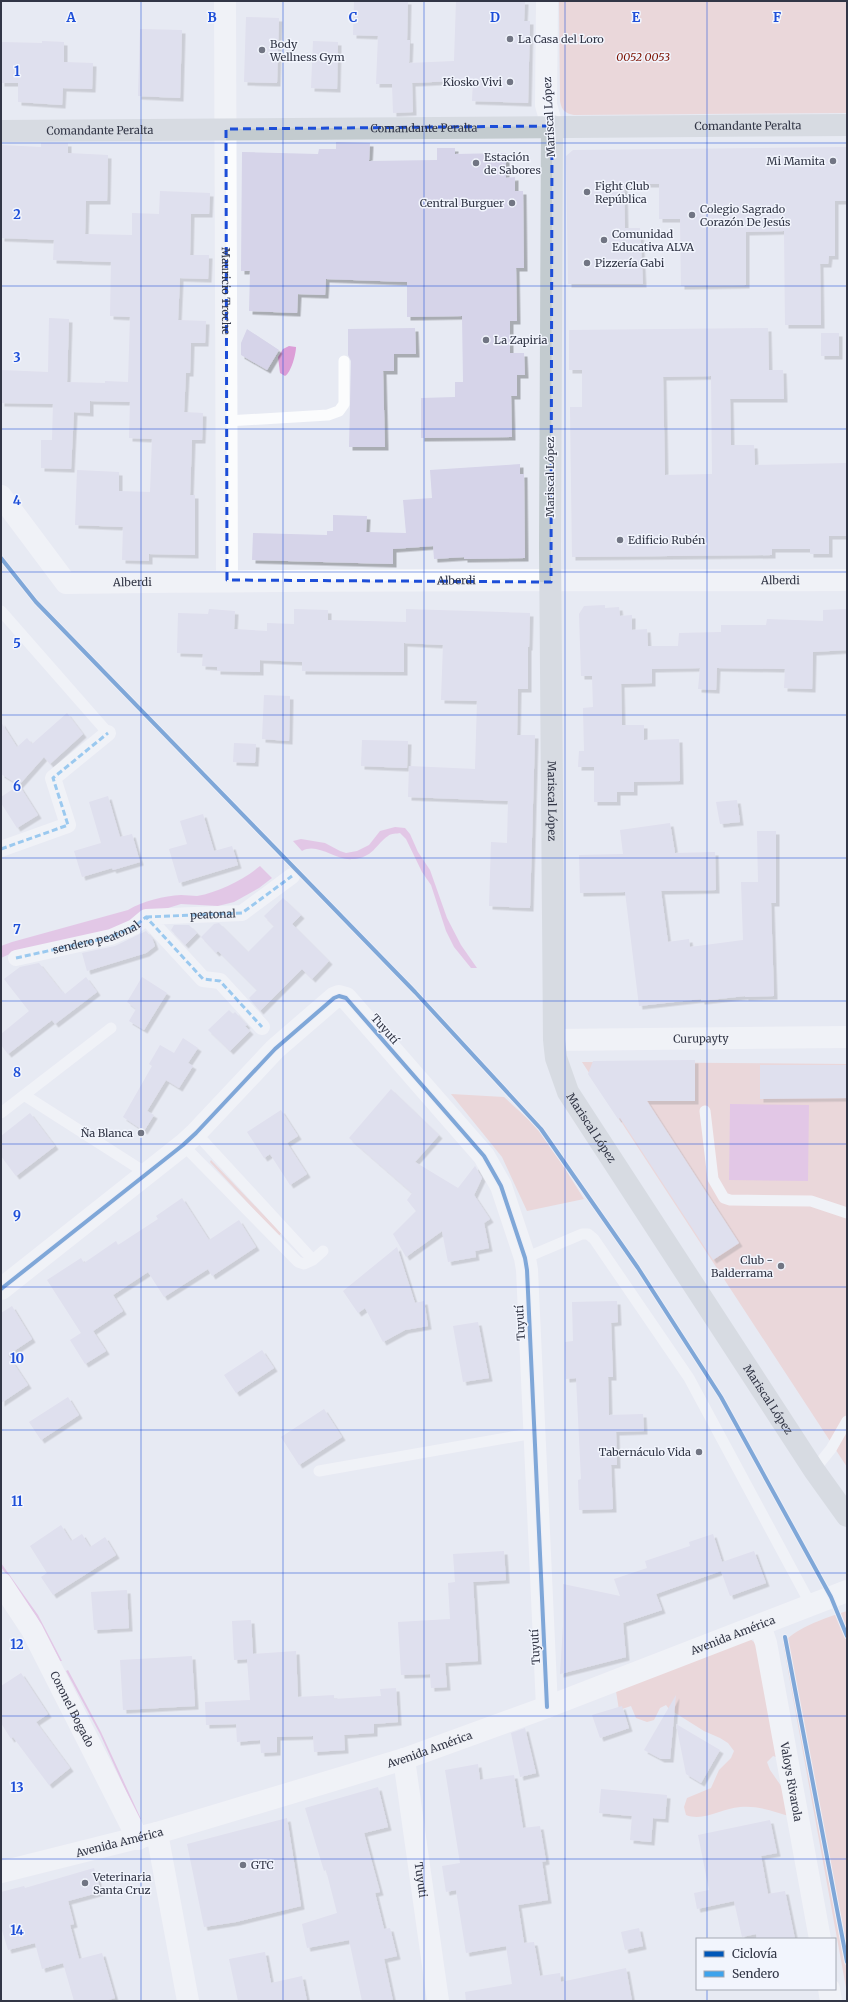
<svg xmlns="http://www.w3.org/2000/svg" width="848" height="2002" viewBox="0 0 848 2002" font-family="Merriweather,serif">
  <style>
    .green { fill: #eec1bc }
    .water { fill: #dc9ed7 }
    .building { fill: #d6d4e9; fill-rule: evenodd; filter: url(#shadow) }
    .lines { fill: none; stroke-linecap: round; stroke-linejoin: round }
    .service { stroke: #fbfcfd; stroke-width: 11 }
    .pedestrian { stroke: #fbfcfd; stroke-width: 16 }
    .minor { stroke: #fbfcfd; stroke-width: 22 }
    .tertiary { stroke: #fbfcfd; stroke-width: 22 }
    .secondary { stroke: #fbfcfd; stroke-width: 22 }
    .primary { stroke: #c3cbcf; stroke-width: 22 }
    .quiet { stroke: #3ea3ec; stroke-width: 3; stroke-dasharray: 6 3; stroke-linecap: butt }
    .cycleway-casing { stroke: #f2f5fd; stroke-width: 6 }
    .cycleway { stroke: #0057b8; stroke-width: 4 }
    .marked { fill: none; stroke: #1d4ed8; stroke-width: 3; stroke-dasharray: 8 5; stroke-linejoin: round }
    .grid { fill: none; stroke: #1d4ed8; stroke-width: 1; stroke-opacity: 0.55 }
    .poi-dot { fill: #717583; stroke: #f2f5fd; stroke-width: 1.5 }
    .labels { text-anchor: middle; stroke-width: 3; stroke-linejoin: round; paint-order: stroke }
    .poi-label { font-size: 11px; fill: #323646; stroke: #f2f5fd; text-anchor: start }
    .park-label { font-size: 11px; font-style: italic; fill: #7d1100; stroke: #f2f5fd }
    .street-label { font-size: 11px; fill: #323646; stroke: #f2f5fd }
    .grid-label { font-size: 13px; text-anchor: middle; font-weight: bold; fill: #1d4ed8; stroke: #f2f5fd; stroke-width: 3; stroke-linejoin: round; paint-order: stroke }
  </style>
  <defs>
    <filter id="shadow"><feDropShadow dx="3.5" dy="3.5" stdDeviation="0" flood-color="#0004"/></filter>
  </defs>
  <rect width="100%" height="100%" fill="#e7eaf3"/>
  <path class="green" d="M559,1h288v112l-273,2c-9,-2 -12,-4 -14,-14z
    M582,1062l265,2v403z
    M451,1094l53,3 38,35 42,67 -57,12 -25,-54z
    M211,1160l70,73 -1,2 -2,1 -68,-74z
    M847,1611v382l-64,-350c16,-17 43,-25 64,-32z
    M746,1636l8,6 5,7 23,110 -9,-3 -6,6 3,8 16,23 6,24c-17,-5 -34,-12 -52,-10 -18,1 -36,15 -54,8l-2,-8 3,-9 24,-10 8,-18 12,-12 3,-7 -6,-8 -8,-5 -16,-7 -35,-22 -3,-4 -6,3 -6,12 -7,2 -11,-4 -5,-12 -12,4 -3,-19z"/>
  <path class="water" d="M289,346l7,1c0,7 -5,26 -11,29l-5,-3 -2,-16 5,-8z
    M395,827l10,1 5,6 8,18 12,18 17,48 14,27 16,23h-6l-17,-21 -8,-16 -15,-46 -9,-13 -16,-33 -6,-6c-3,1 -9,0 -12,3 -12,8 -15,22 -35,23 -18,2 -35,-17 -51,-8l-9,-10 8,-2 24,4 15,8 6,2 11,-2 12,-6 11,-14z
    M260,866l12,12 -13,10 -25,14 -16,4 -37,-2 -29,9 -22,14 -116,25 -13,6v-12l11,-4 116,-32c15,-9 36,-14 53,-15 6,0 11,1 16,1 22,-4 46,-16 63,-30z
    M730,1104l79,1 -1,76 -79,-1z
    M1,1563l37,52 24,46h-2l-24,-45 -35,-49z
    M68,1670l33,62 40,87 -2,1 -39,-86 -34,-63z"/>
  <path class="building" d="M354,1h54l-1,39h3l-1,23 45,-2 2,-60h69l-1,20h6l-2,82 -56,-2 1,-21 -61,3 1,29 -20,1 -1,-29h-16l2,-48 -25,-1z
    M246,17l33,1 -2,65 -33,-1z
    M140,29l42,1 -2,68 -42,-2z
    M42,41l22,1v20l29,1 -1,26 -29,-1 -1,17 -44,-3v-19h-17v-41l41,1z
    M313,41l25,1 -1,47 -26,-1z
    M336,142l34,1 -1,18 68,-1v-12h18v6l51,-1v25l9,-1v14h8l1,77h-8l1,53h-7v32h14l1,22h-8v21h-6l1,41 -91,1v-40l34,-1v-15h8l-1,-66 -55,1v-35l-81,-3 -1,16 -27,-1 -1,19 -48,-2 1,-40h-9l1,-119 76,2 1,-5h17z
    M41,143h27v10l40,2 -1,46h-21l-1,33 47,1v-22l27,1 1,-23 50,2 -1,21h-18l-1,41h19l-1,24 -28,-1 -2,42 28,1 -1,22h-14l-1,30h-4l-2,39 19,1 -1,27h-10l-2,55h5v60l-46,-1v7l-27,-1 1,-33 -48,-2 2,-55 42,2v19l31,1 2,-53 -23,-1 1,-36 -40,-1v12l-16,-1 -3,57 -30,-1v-28h11l1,-36 -52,-1v-33l47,2 1,-54 20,1 -2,63 38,1v-2l23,1 2,-65 -20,-1 1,-54 -58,-2 1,-20 -53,-2v-93l40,2z
    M847,147v54h-12v55h-6l-1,8h-8l1,61h-36l-1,-94 -38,1v53l-65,1 -1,-67h-21v-35h-35l1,44h15l3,56h-75l-2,-128 7,-6z
    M415,328l1,26h-22v17h-11l2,76h-36l2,-86 -3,-6v-26z
    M768,328l1,42h14l1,29h-54l1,46h23l1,20 92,-2v73h-18v18h-19v-5h-38v6l-200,2 -2,-150h12v-37h-13v-40zM711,376l1,98 -47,1 -2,-98z
    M247,329l32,21 -12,20 -26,-15v-12z
    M821,333h18v23h-18z
    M520,464v10h4l1,84 -61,1v-2l-30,2 -1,-13 -40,3v15l-141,-4 1,-27 74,2v-4h6v-16l34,1 -1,16 40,1 -3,-33 29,-2 -2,-28z
    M605,605v3l14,-1 1,9 12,-1v15l15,-1 1,17h30l1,-13 42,-1v-7h45l1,-6 56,2v-11l24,-1v41l-34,2 -1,37 -28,-1 1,-19 -68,-1 -1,22 -18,-1 2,-21 -48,1v14l-31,1 1,41h22v15l35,-1 1,42 -46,1v10h-17v10h-23v-35h-16l1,-16h5l-1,-43 10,-1 -1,-31h-11l-2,-62 5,-8z
    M209,609l26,2 -1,18 33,2v-8l27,1v-15l34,1v10l78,2v-13l124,4 -1,34h-1v42h-10l-1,46h18l-5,173 -41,-2 2,-64 16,1 1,-42 -100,-4 1,-31 66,3 2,-68 -36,-1 2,-55 -39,-2v29l-102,-1v-9l-42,-2v12l-43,-1v-4l-15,-1 1,-12 -26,-1 1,-40 30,1z
    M264,695l26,1 -1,45 -27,-2z
    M67,713l16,21 -33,30 -6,-7 -25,28 -18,-11v-52l16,25 10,-9 5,6z
    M362,740l46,1 -1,27 -46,-2z
    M234,743l22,1 -1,19 -22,-1z
    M19,785l19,30 -21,13 -16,-25v-6z
    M108,796l12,41 12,-3 8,28 -27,8 -1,-2 -30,9 -8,-26 27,-8 -12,-41z
    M737,800l3,22 -20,2 -4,-22z
    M203,814l11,37 18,-5 6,19 -59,18 -10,-34 18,-5 -7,-23z
    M670,823l5,30 40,-1 1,38 -55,1 7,51 21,-3 1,8 53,-7 -2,-58h17l-1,-51h19v72h-5l3,93 -29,1v-1l-44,5v-2l-62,7 -14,-114 -45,1 -1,-38 44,-1 -3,-24z
    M283,898l18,17 -9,9 37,37 -17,18 -10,-10 -42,42 -11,-13 8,-8 -39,-39 -2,2 -15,-16 13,-13 5,-1 29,29 26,-26 -10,-10z
    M174,925h15l8,8 -12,12 -14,-15z
    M146,931l6,7 3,8 -9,7 -59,18 -5,-18 33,-7z
    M39,963l23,29 1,-1 2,3 21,-17 11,15 -42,32 -3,-4 -44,34 -7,-9v-11l28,-23 -25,-32 16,-12z
    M142,977l25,16 -23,37 -15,-9 7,-12 -9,-7z
    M229,1010l4,4 2,-2 12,13 -2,1 5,5 -20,20 -22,-21z
    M183,1038l15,10 -10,15 5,3 -14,22 -13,-8 -19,31 7,4 -10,16 -21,-14 29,-51 -3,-2 11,-19 14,8z
    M695,1060v41h-48l92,142 -26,17 -93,-142 -2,1 -30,-45 5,-13z
    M760,1065h87v33l-87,1z
    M391,1089l48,46 -24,27 43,26 17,-22 7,12 -8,17 16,24 -6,4 5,25 -14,3 1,6 -28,5 -6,-31 -36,26 -13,-23 23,-23 -9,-11 5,-7 -63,-55z
    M281,1110l17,26 -11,7 20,31 -17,11 -20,-31 -6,4 -17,-26z
    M30,1113l25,33 -39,30 -15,-20v-20z
    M182,1198l27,42 30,-20 17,27 -44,29 -4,-7 -44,28 -16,-25 -35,23 10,16 -30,20 13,20 -21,13 -15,-24 11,-7 -34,-53 34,-22 3,5 32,-22 2,4 40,-26 -2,-3z
    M397,1247l18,56 9,-2 4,25 -23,4 -22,12 -18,-34 -7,5 -15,-22z
    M617,1301l1,21 -7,1 2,54h-5l1,38 34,-1 1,17 -28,1 1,33h-6l2,44 -34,1 -1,-30 3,-1 -5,-101 -10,1 -1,-37 8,-1 -1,-39z
    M12,1306l20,33 -24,16 20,30 -27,18v-90z
    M478,1322l11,56 -26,4 -10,-56z
    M262,1350l12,18 -38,25 -12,-18z
    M68,1397l11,18 -38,25 -12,-18z
    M324,1409l18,28 -43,28 -18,-28z
    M61,1525l10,16 11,-7 8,13 15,-10 11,18 -63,40 -12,-18 6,-4 -17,-27z
    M713,1534l9,28 32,-11 12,32 -36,13 -9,-25 -65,23 6,16 -39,13 3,34 -66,17 3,-48v-42l57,12 -6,-17 33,-11 -2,-7 45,-15 -1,-4z
    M504,1551l2,29 -33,2 5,79 -33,2 2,24 -16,1 -1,-14 -29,1 -3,-53 52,-3 -2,-36 7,-1 -2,-28z
    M127,1590l2,38 -35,2 -3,-38z
    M251,1620l2,34 43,-3 2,46 36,-2v4l47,-3 -1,-7 16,-1 2,34 -24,2v9l-30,2 1,15 -31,2 -1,-16 -36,1v15l-16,1 -1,-13 -23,2 -1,-18 -30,1 -1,-23 45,-2 -3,-41 -13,1 -2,-39z
    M192,1656l3,50 -72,4 -3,-50z
    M21,1673l27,41 -12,8 34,46 -21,17 -36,-48 -2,2 -10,-16v-37z
    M676,1695l-6,64h-9l-17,-9z
    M622,1706l7,22 -29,10 -8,-23z
    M676,1724l44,26 -19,33 -15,-9z
    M525,1728l11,45 -16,4 -9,-44z
    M478,1764l2,16 34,-5 9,53 17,-2 6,35 -4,1 6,38 -30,5 6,38 10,-1 6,34 20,-3 1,9 65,-14 6,33h-166l-1,-9 47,-8 -6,-38 -40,7 -10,-63 -10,2 -4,-26 18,-3 -15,-93z
    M378,1787l10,40 -24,6 16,59 -5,1 9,36 6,-1 7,28 -13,3 9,42h-31l-13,-61 -42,8 -5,-24 35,-11 -11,-43 -2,1 -19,-63z
    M601,1789l66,6 -2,24 -12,-1 -2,24 -21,-2 2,-24 -33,-3z
    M287,1818l14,88 -65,16 -32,5 -17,-83z
    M770,1820l7,33 -16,3 7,38 17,-3 10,48h-38l-1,-5 -14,3 -8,-36 -37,8 -3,-16 15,-3 -11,-55z
    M94,1868l7,24 -33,9 6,23 -4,1 9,34 23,-6 13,45 -10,3h-31l-11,-38 -21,6 -7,-26 -27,7 -7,-23v-35l23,-6 1,2z
    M639,1928l4,18 -18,4 -4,-18z
    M265,1952l6,31 31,-7 5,25h-69l-9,-42z"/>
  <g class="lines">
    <path class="service" d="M227,421l101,-6 11,-4 5,-7v-43
      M1,611l107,122
      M24,1095l122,78
      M705,1111l8,68 11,19 6,2 81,1 36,12
      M1,1113l110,-85
      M196,1133l117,127
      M183,1145l115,117 6,2 9,-4 10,-9
      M525,1258l57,-24h6l6,5 95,139 122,227
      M814,1470l17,-21 16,-28
      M319,1471l215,-38"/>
    <path class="pedestrian" d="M1,849l67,-24 -15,-47 55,-45
      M146,917l96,-4 50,-37
      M16,958l95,-21 23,-10 12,-10 57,62 17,2 42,46"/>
    <g class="minor">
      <path id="s1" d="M225,1l2,579"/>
      <path d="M547,1l-1,104 6,21"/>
      <path id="s2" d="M1,496l65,87c260,-4 521,-2 781,-3"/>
      <path id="s3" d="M554,1040l293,-3"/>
      <path d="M1,1289l182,-144 13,-12 79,-84 59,-51 5,-2 7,2 138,158 17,30 24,72 2,12 20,437"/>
      <path id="s4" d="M404,1759l34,242"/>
    </g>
    <g class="tertiary">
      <path id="s5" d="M1,1583l31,47 106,209"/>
      <path id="s6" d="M760,1625l6,18 54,296"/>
      <path d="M157,1833l31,168"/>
      <path d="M829,1989l2,12"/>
    </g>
    <path class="secondary" id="s7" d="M1,1872l156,-39 247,-74 143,-52 300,-116"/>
    <g class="primary">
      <path id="s8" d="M552,126l-2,421 4,493 2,18 12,34 246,378 33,46"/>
      <path id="s9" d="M1,131l846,-6"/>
    </g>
    <g class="quiet">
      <path d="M1,849l67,-24 -15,-47 55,-45"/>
      <path id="s10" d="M146,917l96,-4 50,-37"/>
      <path id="s11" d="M16,958l95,-21 23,-10 12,-10 57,62 17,2 42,46"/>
    </g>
    <defs>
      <path id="cycleway" d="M1,558l35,44 379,390 126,137 97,139 83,129 110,200 16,39
        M1,1289l182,-144 13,-12 79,-84 59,-51 5,-2 7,2 138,158 17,30 24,72 2,12 20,437
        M785,1637l62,325"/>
    </defs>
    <use href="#cycleway" class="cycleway-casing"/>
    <use href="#cycleway" class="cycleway"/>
  </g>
  <path d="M0 0H848V2002H0ZM552,126l-1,456 -324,-2 -1,-451z" fill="#e7eaf3" fill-opacity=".55" fill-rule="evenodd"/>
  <path class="marked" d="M552,126l-1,456 -324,-2 -1,-451z"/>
  <path class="grid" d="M141,1v2000M283,1v2000M424,1v2000M565,1v2000M707,1v1938M1,143h846M1,286h846M1,429h846M1,572h846M1,715h846M1,858h846M1,1001h846M1,1144h846M1,1287h846M1,1430h846M1,1573h846M1,1716h846M1,1859h846M707,1989v12"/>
  <g class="poi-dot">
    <circle cx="510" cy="39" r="4"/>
    <circle cx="262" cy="50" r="4"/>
    <circle cx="510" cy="82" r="4"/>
    <circle cx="833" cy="161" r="4"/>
    <circle cx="476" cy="163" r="4"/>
    <circle cx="587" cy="192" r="4"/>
    <circle cx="512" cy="203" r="4"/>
    <circle cx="692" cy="215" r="4"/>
    <circle cx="604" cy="240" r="4"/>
    <circle cx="587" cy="263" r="4"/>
    <circle cx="486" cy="340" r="4"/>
    <circle cx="620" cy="540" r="4"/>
    <circle cx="141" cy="1133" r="4"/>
    <circle cx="781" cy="1266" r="4"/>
    <circle cx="699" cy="1452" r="4"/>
    <circle cx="243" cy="1865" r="4"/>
    <circle cx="85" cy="1883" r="4"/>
  </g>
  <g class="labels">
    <g class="poi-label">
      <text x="518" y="43">La Casa del Loro</text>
      <text x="270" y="48">Body<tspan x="270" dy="13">Wellness Gym</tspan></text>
      <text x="502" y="86" text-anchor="end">Kiosko Vivi</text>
      <text x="484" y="161">Estación<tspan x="484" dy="13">de Sabores</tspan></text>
      <text x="825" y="165" text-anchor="end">Mi Mamita</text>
      <text x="595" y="190">Fight Club<tspan x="595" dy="13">República</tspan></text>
      <text x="504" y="207" text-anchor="end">Central Burguer</text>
      <text x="700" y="213">Colegio Sagrado<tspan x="700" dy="13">Corazón De Jesús</tspan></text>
      <text x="612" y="238">Comunidad<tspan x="612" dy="13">Educativa ALVA</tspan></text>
      <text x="595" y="267">Pizzería Gabi</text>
      <text x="494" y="344">La Zapiria</text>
      <text x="628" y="544">Edificio Rubén</text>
      <text x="133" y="1137" text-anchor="end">Ña Blanca</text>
      <text x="773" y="1264" text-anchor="end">Club -<tspan x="773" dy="13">Balderrama</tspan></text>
      <text x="691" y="1456" text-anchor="end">Tabernáculo Vida</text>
      <text x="251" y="1869">GTC</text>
      <text x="93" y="1881">Veterinaria<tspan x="93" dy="13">Santa Cruz</tspan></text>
    </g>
    <g class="park-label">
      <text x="643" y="61">0052 0053</text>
    </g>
    <g class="street-label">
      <text transform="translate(549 117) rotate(-93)" y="4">Mariscal López</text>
      <text dy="4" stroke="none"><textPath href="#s9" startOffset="747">Comandante Peralta</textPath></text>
      <text dy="4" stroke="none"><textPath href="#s9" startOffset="423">Comandante Peralta</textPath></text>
      <text dy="4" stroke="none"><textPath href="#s9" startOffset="99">Comandante Peralta</textPath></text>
      <text dy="4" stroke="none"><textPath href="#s1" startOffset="290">Mauricio Troche</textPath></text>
      <text transform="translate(550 477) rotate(-90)" y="4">Mariscal López</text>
      <text dy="4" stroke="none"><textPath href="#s2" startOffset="823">Alberdi</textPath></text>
      <text dy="4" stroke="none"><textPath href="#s2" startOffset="499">Alberdi</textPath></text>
      <text dy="4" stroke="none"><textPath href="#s2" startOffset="175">Alberdi</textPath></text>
      <text dy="4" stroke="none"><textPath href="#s8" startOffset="675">Mariscal López</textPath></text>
      <text dy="4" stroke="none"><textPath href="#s10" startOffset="67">peatonal</textPath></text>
      <text dy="4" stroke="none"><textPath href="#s11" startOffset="83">sendero peatonal</textPath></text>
      <text transform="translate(385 1029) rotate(49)" y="4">Tuyutí</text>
      <text dy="4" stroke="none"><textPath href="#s3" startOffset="147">Curupayty</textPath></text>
      <text dy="4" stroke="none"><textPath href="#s8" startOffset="1011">Mariscal López</textPath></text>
      <text transform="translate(520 1323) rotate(-93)" y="4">Tuyutí</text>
      <text dy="4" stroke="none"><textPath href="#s8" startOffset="1335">Mariscal López</textPath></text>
      <text dy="4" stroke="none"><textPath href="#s7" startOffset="770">Avenida América</textPath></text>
      <text transform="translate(535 1647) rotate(-93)" y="4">Tuyutí</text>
      <text dy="4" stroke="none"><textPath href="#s5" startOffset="145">Coronel Bogado</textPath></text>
      <text dy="4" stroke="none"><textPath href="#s7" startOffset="446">Avenida América</textPath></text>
      <text dy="4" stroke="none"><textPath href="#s6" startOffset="160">Valoys Rivarola</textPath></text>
      <text dy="4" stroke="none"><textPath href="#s7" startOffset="122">Avenida América</textPath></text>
      <text dy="4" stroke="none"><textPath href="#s4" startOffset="122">Tuyuti</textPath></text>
    </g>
  </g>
  <g class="grid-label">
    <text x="71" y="22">A</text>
    <text x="212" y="22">B</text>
    <text x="353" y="22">C</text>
    <text x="495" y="22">D</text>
    <text x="636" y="22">E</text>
    <text x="777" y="22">F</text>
    <text x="17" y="76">1</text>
    <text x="17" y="219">2</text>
    <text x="17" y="362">3</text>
    <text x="17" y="505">4</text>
    <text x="17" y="648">5</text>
    <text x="17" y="791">6</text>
    <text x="17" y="934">7</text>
    <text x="17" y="1077">8</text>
    <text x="17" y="1220">9</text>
    <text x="17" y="1363">10</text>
    <text x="17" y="1506">11</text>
    <text x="17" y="1649">12</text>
    <text x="17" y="1792">13</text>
    <text x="17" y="1935">14</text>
  </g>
  <rect width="848" height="2002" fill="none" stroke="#323646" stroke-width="4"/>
  <rect x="696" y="1938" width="140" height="52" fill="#f2f5fd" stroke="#a5a9b4"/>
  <rect x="704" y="1951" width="20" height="6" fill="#0057b8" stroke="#a5a9b4"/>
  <text x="732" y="1958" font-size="12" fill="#323646">Ciclovía</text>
  <rect x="704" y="1971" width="20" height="6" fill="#3ea3ec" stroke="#a5a9b4"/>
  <text x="732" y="1978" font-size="12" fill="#323646">Sendero</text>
</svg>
